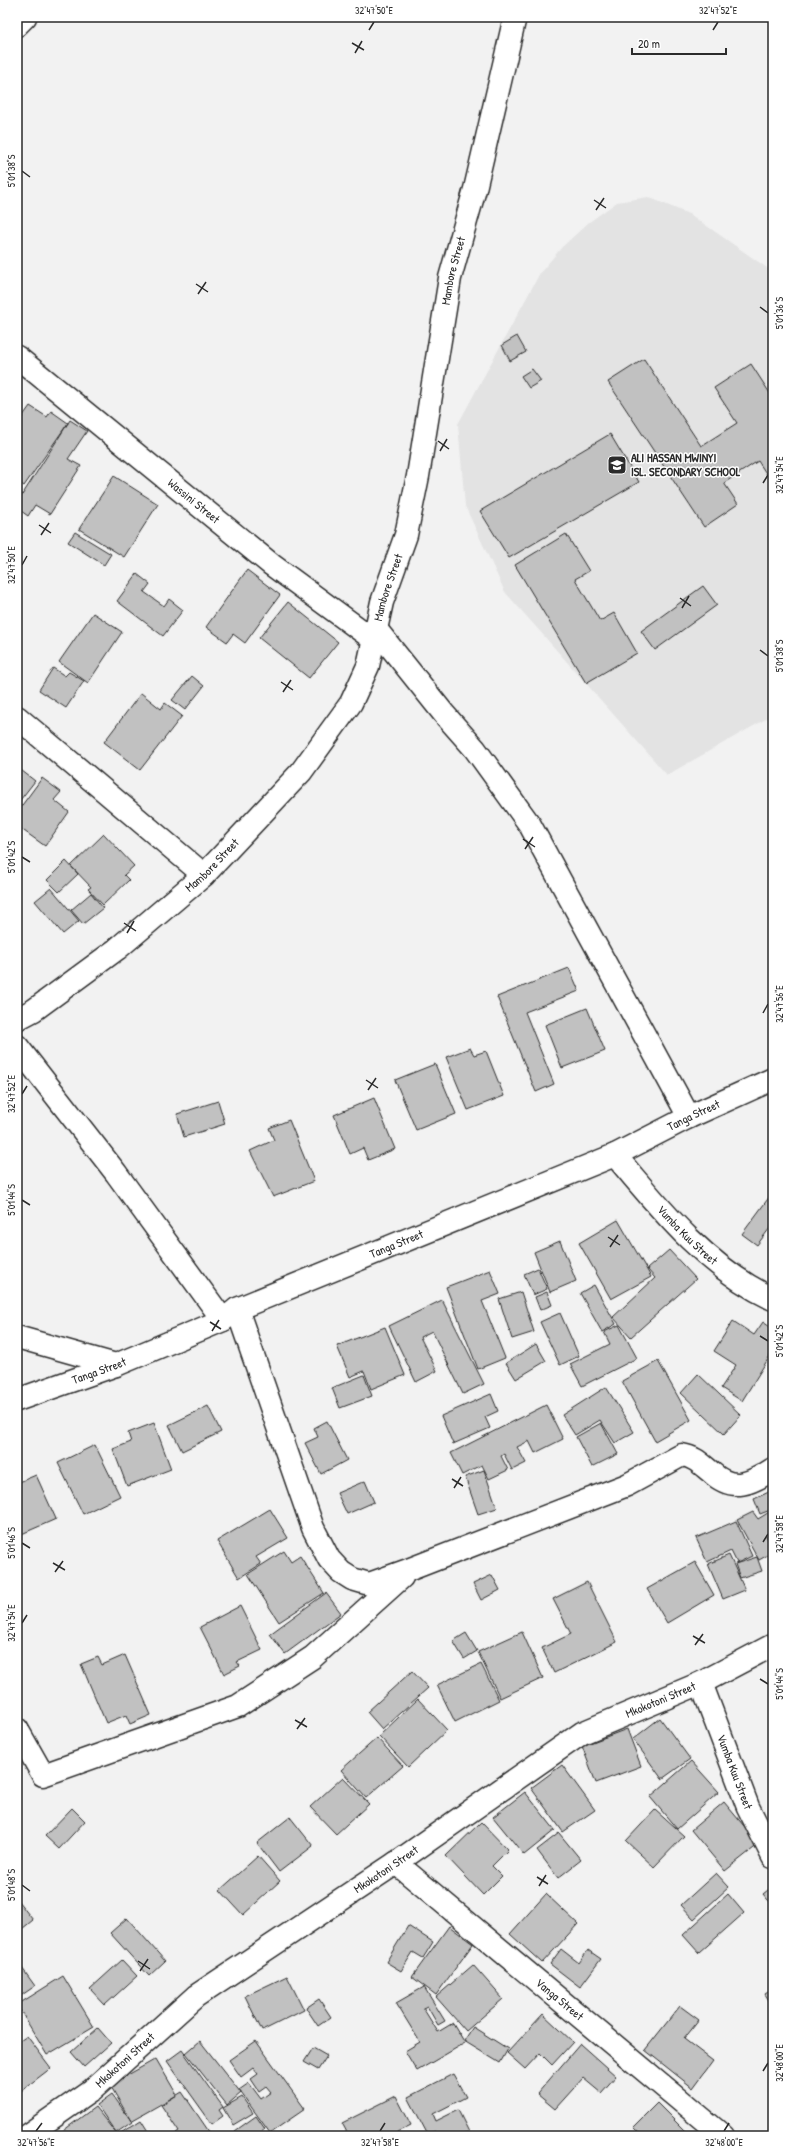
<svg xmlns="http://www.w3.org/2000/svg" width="790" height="2153" viewBox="0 0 790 2153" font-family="'Patrick Hand',sans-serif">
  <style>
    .built { fill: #e3e3e3 }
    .building { fill: #c1c1c1; stroke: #2b2b2b }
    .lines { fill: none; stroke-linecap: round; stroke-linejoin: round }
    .minor-casing { stroke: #2b2b2b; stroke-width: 25 }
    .minor { stroke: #fff; stroke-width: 22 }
    .ticks { fill: none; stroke: #2b2b2b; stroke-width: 1.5 }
    .labels { text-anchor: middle; stroke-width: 3; stroke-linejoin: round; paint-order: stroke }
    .street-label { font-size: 12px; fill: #2b2b2b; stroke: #fff }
    .poi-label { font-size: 12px; font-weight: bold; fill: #2b2b2b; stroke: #fff; text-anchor: start }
    .neatline { fill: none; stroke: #2b2b2b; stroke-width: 1.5 }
    .ticks-label { font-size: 10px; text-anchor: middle; fill: #2b2b2b }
  </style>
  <rect width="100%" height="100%" fill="#f2f2f2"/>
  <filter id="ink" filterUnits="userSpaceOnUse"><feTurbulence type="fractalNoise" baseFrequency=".025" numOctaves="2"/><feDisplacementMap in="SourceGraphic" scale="8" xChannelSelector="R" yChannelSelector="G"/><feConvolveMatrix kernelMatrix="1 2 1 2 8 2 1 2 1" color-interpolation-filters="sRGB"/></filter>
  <g filter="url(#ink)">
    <path class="built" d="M648,197l43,18 82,57v443l-106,60 -162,-183 -40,-86 -7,-82 82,-151 22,-26 26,-24 29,-21z"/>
    <path class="building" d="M517,336l9,16 -16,9 -8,-16z
      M644,359l57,87 36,-23 -23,-35 37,-24 22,34v86l-15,-23 -34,22 14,21 -34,23 -96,-145z
      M532,369l9,12 -12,7 -8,-12z
      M30,406l17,11 4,-6 17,12 -44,63 -7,-5v-57z
      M70,420l17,11 -19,28 13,7 -31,48 -15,-9 -7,11 -11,-8v-5z
      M610,434l29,48 -130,76 -29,-47z
      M114,476l44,28 -34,53 -45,-28z
      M75,532l36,22 -7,11 -36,-23z
      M566,534l23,37 -14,8 25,42 14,-8 23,40 -51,30 -71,-118z
      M247,570l33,25 -35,48 -12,-9 -6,8 -21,-15z
      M137,574l13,10 -6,8 20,14 5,-7 14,11 -20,26 -46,-35z
      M703,586l14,19 -62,45 -14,-19z
      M288,602l50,40 -29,36 -50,-40z
      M93,613l29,19 -34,51 -29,-21z
      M53,668l12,8 4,-4 15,9 -18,27 -27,-18z
      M192,676l12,10 -19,24 -13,-10z
      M141,693l20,16 4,-6 17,13 -42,54 -36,-28z
      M17,767l18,14 -18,23z
      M42,778l19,14 -7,8 15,12 -24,34 -28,-20v-14z
      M104,834l30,32 -10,9 5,5 -26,25 -15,-16 3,-2 -20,-21z
      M66,861l12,13 -19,18 -12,-12z
      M51,888l28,33 -16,13 -28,-33z
      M91,893l12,15 -20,16 -12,-14z
      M569,968l10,23 -54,21 29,72 -18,8 -39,-95z
      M587,1008l18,43 -43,17 -17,-43z
      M470,1048l4,7 12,-4 18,45 -36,14 -22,-53z
      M435,1064l21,50 -40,16 -21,-50z
      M374,1098l21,51 -27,11 -5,-12 -13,6 -16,-39z
      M218,1101l7,23 -41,13 -7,-23z
      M289,1120l25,61 -41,16 -23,-46 24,-11 -5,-12z
      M773,1192v32l-16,21 -15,-11z
      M618,1220l33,57 -40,22 -32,-56z
      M560,1241l16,40 -26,11 -16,-40z
      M669,1250l27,29 -65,58 -18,-20 42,-39 -8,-9z
      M538,1268l9,21 -14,6 -9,-21z
      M490,1270l10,24 -18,7 23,57 -27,11 -32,-82z
      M594,1285l22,39 -14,8 -22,-39z
      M521,1292l13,40 -22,7 -13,-40z
      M547,1292l5,13 -12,5 -5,-13z
      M442,1300l42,84 -21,10 -31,-63 -12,6 17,34 -21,11 -27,-56z
      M560,1313l19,43 -19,9 -20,-43z
      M733,1321l21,14 9,-13 10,7v22l-31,50 -21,-13 15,-23 -22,-14z
      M619,1325l18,33 -55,28 -12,-22 40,-20 -6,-12z
      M385,1327l20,48 -34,14 -7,-18 -14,6 -13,-31z
      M536,1344l10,17 -30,18 -10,-16z
      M658,1361l33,59 -36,21 -33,-60z
      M698,1374l43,41 -17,19 -43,-41z
      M364,1375l8,21 -32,12 -8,-20z
      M606,1387l28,45 -19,11 -15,-23 -25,15 -13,-20z
      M491,1394l7,17 -13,6 5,11 -37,16 -12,-28z
      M546,1405l17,34 -28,14 -6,-12 -12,6 9,16 -14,7 -8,-16 -3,2 7,14 -19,9 -7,-14 -20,10 -11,-22z
      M208,1406l13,26 -39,19 -13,-26z
      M327,1421l20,39 -26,14 -16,-31 13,-6 -4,-9z
      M154,1423l17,46 -44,17 -14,-37 18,-7 -3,-9z
      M601,1423l17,31 -26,13 -16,-30z
      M95,1445l25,51 -37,18 -25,-51z
      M484,1470l13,38 -19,6 -13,-37z
      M36,1475l20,44 -39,17v-53z
      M365,1481l9,21 -27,12 -10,-21z
      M773,1490v19l-13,5 -6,-15z
      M270,1509l18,29 -32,19 5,7 -22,14 -22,-37z
      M771,1511l2,4v17l-7,4 7,12v4l-14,8 -22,-40 16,-8 5,7z
      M736,1521l16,35 -15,7 -6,-12 -24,11 -11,-24z
      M284,1551l7,11 9,-6 24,37 -45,29 -31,-48z
      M729,1555l16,35 -22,9 -15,-35z
      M757,1557l5,14 -22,7 -5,-14z
      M695,1562l19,33 -47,28 -20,-34z
      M492,1575l8,15 -19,10 -8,-16z
      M587,1582l30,60 -63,31 -12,-25 29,-14 -18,-35z
      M326,1593l15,20 -56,41 -15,-20z
      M240,1606l22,44 -25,12 3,4 -16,8 -24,-47z
      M522,1632l21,46 -43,20 -22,-46z
      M466,1633l11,18 -13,8 -11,-18z
      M125,1655l26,60 -21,9 -4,-9 -20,8 -25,-59 17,-7 4,8z
      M481,1664l18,36 -44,22 -18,-37z
      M412,1671l16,17 -46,41 -15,-17z
      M418,1699l29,31 -39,37 -29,-31z
      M660,1718l30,41 -28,20 -29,-40z
      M627,1729l14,37 -45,17 -14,-37z
      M377,1738l26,28 -37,32 -25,-28z
      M691,1761l28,31 -42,37 -27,-32z
      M562,1765l33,45 -32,22 -32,-44z
      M343,1777l26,27 -33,30 -26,-27z
      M525,1792l30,38 -31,25 -31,-38z
      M724,1802l35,42 -34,27 -34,-41z
      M72,1808l13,13 -26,28 -14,-13z
      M655,1810l29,26 -30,31 -28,-26z
      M290,1817l23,29 -34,26 -22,-29z
      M481,1822l27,28 -16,16 10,10 -19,19 -37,-39z
      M559,1833l22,27 -23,18 -21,-28z
      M258,1856l22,25 -37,34 -23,-25z
      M716,1873l13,14 -35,32 -13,-14z
      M773,1886v20l-10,-12z
      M546,1894l32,30 -36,39 -32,-29z
      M728,1894l16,19 -45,40 -16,-18z
      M18,1901l15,19 -16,13v-31z
      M127,1918l38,43 -16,15 -39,-43z
      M408,1926l25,16 -10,16 -10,-6 -12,19 -15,-9z
      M449,1926l24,18 -37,51 -24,-18z
      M561,1949l18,14 9,-13 13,9 -21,28 -30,-23z
      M122,1960l15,16 -32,29 -15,-16z
      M17,1961l18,25 -16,11 -2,-2z
      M473,1965l30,34 -37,32 -30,-34z
      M63,1976l31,51 -47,28 -30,-50z
      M287,1976l17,34 -42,21 -17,-35z
      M424,1987l21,34 -7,4 -11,-19 -4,2 15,24 15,-9 12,20 -48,28 -12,-20 15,-9 -24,-39z
      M773,1989v18l-8,-13z
      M319,1999l12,18 -13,9 -12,-18z
      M680,2006l19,14 -15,19 29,22 -20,27 -48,-38z
      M543,2014l30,28 -21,23 -12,-12 -15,16 -18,-16z
      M473,2027l35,22 -8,14 -36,-22z
      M98,2028l13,15 -27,24 -13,-15z
      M27,2036l24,32 -34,26v-51z
      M200,2041l41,52 -14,12 -41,-52z
      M256,2041l49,68 -35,24 -31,-43 10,-7 12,16 10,-7 -5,-6 -7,5 -8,-12 7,-5 -5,-6 -12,9 -12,-17z
      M580,2044l36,32 -15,17 -18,-15 -28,31 -18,-15z
      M313,2048l14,8 -9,14 -14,-8z
      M182,2050l41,57 -4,3 4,6 -11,8 -45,-63z
      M156,2059l21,36 -46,26 -21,-36z
      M453,2074l13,23 -33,17 3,7 22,-11 11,22 -8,4h-23l-3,-5 -7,4 -20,-38z
      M182,2092l30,44h-39l6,-4 -18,-27z
      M112,2094l20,28 -16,11 -19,-28z
      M396,2096l15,29 -14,7 2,4h-50l-7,-13z
      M242,2097l11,16 -20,12 -10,-17z
      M657,2103l33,33h-48l-9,-9z
      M95,2107l23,29h-56l-2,-3z
      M256,2116l9,13 -9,7h-17l-4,-5z
      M141,2120l10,16h-30l-2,-2z"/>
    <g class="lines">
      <defs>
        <g id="minor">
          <path d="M17,25l8,-8"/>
          <path id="s1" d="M17,357l255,208 102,75"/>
          <path d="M376,629l68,85 31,35 55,76 159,292"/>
          <path d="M17,717l187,158"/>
          <path id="s2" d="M17,1019l17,-9 83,-61 87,-74 97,-103 50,-69 17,-37 14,-64 24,-67 12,-59 32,-198 25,-89 40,-172"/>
          <path d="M17,1046l99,127 107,147"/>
          <path id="s3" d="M615,1155c45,54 92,113 158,144"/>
          <path d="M237,1309l76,219 16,31 12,13 11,7 17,5 39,-14 219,-85 55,-30c13,2 19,9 29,17 22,21 41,11 62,-3"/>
          <path d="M17,1337l99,28"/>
          <path id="s4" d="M17,1400l99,-35 107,-45 14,-11 378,-154 74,-38 84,-38"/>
          <path id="s5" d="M701,1683l47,124 25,50"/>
          <path d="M17,1729l26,46 195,-69 75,-49 89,-80"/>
          <path id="s6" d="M396,1863l327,273"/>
          <path id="s7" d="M26,2136l66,-46 104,-94 200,-133 186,-130 119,-50 72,-38"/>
        </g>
      </defs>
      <use href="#minor" class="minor-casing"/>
      <use href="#minor" class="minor"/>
    </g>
  </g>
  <path class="ticks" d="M369,30l5,-8M713,30l5,-8M352,43l12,7M355,53l7,-12M22,171l8,6M594,200l12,8M596,210l8,-12M196,284l12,8M198,294l8,-12M760,307l8,6M438,441l11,8M440,451l7,-12M763,483l5,-8M39,525l12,8M41,535l8,-12M22,565l5,-9M680,598l11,8M682,608l7,-12M760,650l8,6M281,682l12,8M283,692l8,-12M523,839l12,8M525,849l8,-12M22,857l8,5M124,923l12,8M127,933l7,-12M763,1013l5,-9M366,1080l12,8M368,1090l8,-12M22,1094l5,-8M22,1200l8,5M608,1237l12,8M610,1247l8,-12M210,1322l11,7M212,1331l7,-11M760,1336l8,5M452,1479l11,7M454,1488l7,-11M763,1542l5,-8M22,1543l8,5M53,1563l12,7M55,1572l8,-11M22,1623l5,-8M693,1636l12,7M695,1645l8,-11M760,1679l8,5M295,1720l12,7M297,1729l8,-11M537,1877l11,7M22,1885l8,6M539,1886l7,-11M138,1961l12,8M140,1971l8,-12M763,2071l5,-8M36,2131l6,-8M380,2131l5,-8M724,2131l5,-8"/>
  <defs>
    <symbol id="school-square" viewBox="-11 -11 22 22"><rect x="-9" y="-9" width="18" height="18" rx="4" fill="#2b2b2b" stroke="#fff"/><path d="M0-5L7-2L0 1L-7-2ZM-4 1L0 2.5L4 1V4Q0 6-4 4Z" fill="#fff"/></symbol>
  </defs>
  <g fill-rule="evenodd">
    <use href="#school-square" x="606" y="454" width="22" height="22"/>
  </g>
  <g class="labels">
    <g class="street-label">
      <text dy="4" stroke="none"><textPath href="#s2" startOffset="909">Mambore Street</textPath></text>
      <text dy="4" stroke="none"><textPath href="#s1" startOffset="228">Wassini Street</textPath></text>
      <text dy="4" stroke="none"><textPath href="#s2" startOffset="585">Mambore Street</textPath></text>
      <text dy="4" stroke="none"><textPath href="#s2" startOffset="249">Mambore Street</textPath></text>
      <text dy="4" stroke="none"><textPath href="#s4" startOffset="735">Tanga Street</textPath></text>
      <text dy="4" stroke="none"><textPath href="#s3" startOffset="108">Vumba Kuu Street</textPath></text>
      <text dy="4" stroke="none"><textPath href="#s4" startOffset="411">Tanga Street</textPath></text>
      <text dy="4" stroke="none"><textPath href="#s4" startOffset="87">Tanga Street</textPath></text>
      <text dy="4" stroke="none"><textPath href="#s7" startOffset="773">Mkokotoni Street</textPath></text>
      <text dy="4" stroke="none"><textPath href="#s5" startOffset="95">Vumba Kuu Street</textPath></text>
      <text dy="4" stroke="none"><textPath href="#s7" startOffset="449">Mkokotoni Street</textPath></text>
      <text dy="4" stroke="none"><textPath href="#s6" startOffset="213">Vanga Street</textPath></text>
      <text dy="4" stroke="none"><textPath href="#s7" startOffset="125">Mkokotoni Street</textPath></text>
    </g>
    <g class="poi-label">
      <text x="631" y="462">ALI HASSAN MWINYI<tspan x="631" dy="14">ISL. SECONDARY SCHOOL</tspan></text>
    </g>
  </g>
  <rect width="790" height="2153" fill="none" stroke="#fff" stroke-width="44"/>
  <path d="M632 48v6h94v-6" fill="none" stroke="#2b2b2b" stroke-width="2"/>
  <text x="638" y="48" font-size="12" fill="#2b2b2b" stroke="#ffffff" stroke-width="3" paint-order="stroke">20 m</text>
  <rect x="22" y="22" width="746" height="2109" class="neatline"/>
  <g class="ticks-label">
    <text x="374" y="14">32°47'50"E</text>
    <text x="718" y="14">32°47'52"E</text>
    <text transform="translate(11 171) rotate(-90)" y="4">5°01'38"S</text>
    <text transform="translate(779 313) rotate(-90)" y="4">5°01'36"S</text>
    <text transform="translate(779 475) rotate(-90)" y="4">32°47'54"E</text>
    <text transform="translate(11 565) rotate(-90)" y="4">32°47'50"E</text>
    <text transform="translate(779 656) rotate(-90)" y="4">5°01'38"S</text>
    <text transform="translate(11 857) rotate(-90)" y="4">5°01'42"S</text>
    <text transform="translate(779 1004) rotate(-90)" y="4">32°47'56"E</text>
    <text transform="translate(11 1094) rotate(-90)" y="4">32°47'52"E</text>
    <text transform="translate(11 1200) rotate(-90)" y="4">5°01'44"S</text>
    <text transform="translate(779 1341) rotate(-90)" y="4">5°01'42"S</text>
    <text transform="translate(779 1534) rotate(-90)" y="4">32°47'58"E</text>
    <text transform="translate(11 1543) rotate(-90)" y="4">5°01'46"S</text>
    <text transform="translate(11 1623) rotate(-90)" y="4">32°47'54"E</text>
    <text transform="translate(779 1684) rotate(-90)" y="4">5°01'44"S</text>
    <text transform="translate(11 1885) rotate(-90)" y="4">5°01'48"S</text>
    <text transform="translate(779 2063) rotate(-90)" y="4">32°48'00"E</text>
    <text x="36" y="2146">32°47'56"E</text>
    <text x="380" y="2146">32°47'58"E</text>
    <text x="724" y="2146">32°48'00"E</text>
  </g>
</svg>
